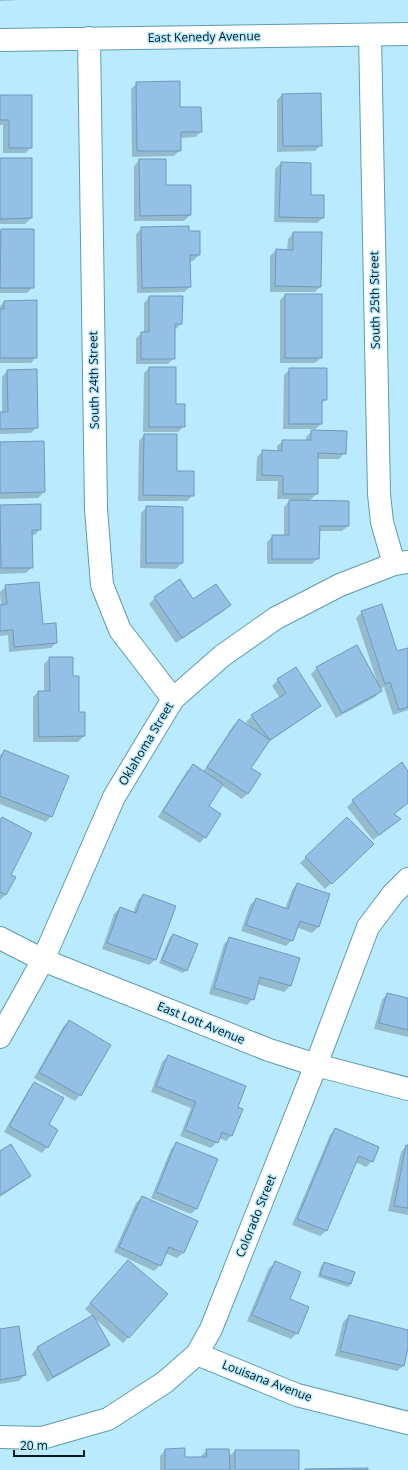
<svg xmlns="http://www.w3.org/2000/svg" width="408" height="1470" viewBox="0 0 408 1470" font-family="'Open Sans',sans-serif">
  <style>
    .shadow { fill: #0003; fill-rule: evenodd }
    .building { fill: #94c0e5; stroke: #6f99bd }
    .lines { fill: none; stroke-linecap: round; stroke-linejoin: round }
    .minor-casing { stroke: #5f9bb1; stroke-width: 24 }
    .minor { stroke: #fff; stroke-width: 22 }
    .labels { text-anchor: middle; stroke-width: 3; stroke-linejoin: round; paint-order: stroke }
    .street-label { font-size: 12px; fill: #00171f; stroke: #baeafe }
  </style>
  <rect width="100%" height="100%" fill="#baeafe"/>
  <path class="shadow" d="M0,0h20l-20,1z
    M137,83l42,25 22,24 -6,5 -15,1v12l-6,6 -42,1 -1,-68z
    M282,95l39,50 -6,6 -38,1v-52z
    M0,96l31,51 -5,6h-23v-28h-3z
    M0,159h31v59l-6,6h-25z
    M139,160l26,26 25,29 -6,6h-50v-55z
    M281,163l29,1v32l13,22 -6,5 -43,-1 1,-53z
    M142,228l46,4 11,23 -6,6h-4l1,26 -6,5 -47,1 -1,-59z
    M1,230l32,57 -6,6h-27v-62z
    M293,233l27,54 -5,5h-45v-36l6,-6 11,1 1,-12z
    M285,295l36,63 -6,5h-35v-63z
    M149,297l32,27 -5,5h-2v29l-6,6h-32v-26l6,-5h2v-30z
    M4,302l32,55 -5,6h-31v-57z
    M149,368l26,37 9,21 -6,6h-35l1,-59z
    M290,369l36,30 -5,5v20l-8,7 32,22 -6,6h-22v35l-8,7 39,25 -6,5h-23l-1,27 -6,6h-45v-22l6,-6h11v-29l7,-8h-14l1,-18h-22l1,-24 6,-6 14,1v-6l6,-5h23v-4l8,-8h-31l1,-54z
    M7,371l30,56 -6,6 -31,1v-21h2v-36z
    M144,435l32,37 17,23 -6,6h-49l1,-60z
    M0,443l44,49 -6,6 -38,1z
    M40,505v24l-5,6h-3v32l-6,6 -26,1v-68z
    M147,507l35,56 -6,6 -36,-1 1,-55z
    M180,581l13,19 37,5 -6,6 -48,32 -27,-39 6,-6z
    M6,586l36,39 14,18 -5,5 -42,4 -1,-17 -8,1v-30h1l-1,-14z
    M362,612l35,41 11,-4v61l-15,5 -9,-28 -4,2 1,2 -6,6 -39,21 -25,-44 6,-6 60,13 -21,-63z
    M50,658l22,19 6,36 6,23 -6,6h-45v-45l5,-5h6v-28z
    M295,669l25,37 -6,5 -47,32 -17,26 -2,24 -6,6 -21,-14 -13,22 -3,30 -5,6 -42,-26 29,-46 6,-5 10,6 30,-46 6,-6 13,8 -6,-6 6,-6 28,-18 -8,-12 6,-6z
    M5,751l46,65 -5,6 -46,-18v-49z
    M408,772v31l-15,11 1,10 -21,16 -26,-33 6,-6z
    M347,818l25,26 -47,45 -25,-26z
    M0,820l9,55 5,2 -9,18 -5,5z
    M297,884l32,11 -11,32 -6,6 -16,-6 -4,13 -6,6 -45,-15 9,-26 6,-6 29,10 7,-19z
    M143,895l31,11 -19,54 -6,5 -47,-16 12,-35 6,-6 13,5 5,-13z
    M173,935l13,35 -3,3 -24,-10 11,-26z
    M230,938l68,20 -8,28 -6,6 -27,-8 -4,15 -6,6 -38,-11 15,-50z
    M387,994l21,5v38l-34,-8 8,-29z
    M69,1021l11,74 -5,6 -41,-23 29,-51z
    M168,1056l69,51 -5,28 -6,6 -7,-3 -2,4 -6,6 -31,-12 11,-28 -40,-16 11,-30z
    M34,1083l14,42 -1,22 -5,6 -38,-21 25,-43z
    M335,1129l37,32 -6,6 -11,-5 -29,69 -6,5 -28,-11 38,-90z
    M177,1143l20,65 -6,6 -40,-16 20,-49z
    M406,1146h2v69l-20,-4 13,-59z
    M0,1152l30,23 -6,6 -24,16z
    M142,1197l55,25 -14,31 -6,5 -12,-5 -5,12 -6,6 -40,-19 22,-49zM165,1245l17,6v2z
    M275,1263l14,37 8,33 -6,6 -44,-18 22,-53z
    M324,1263l27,21 -3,3 -30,-10 3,-11z
    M122,1267l7,70 -6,6 -30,-26 16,28 -6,5 -56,32 -15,-28 5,-6 56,-32 -8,-7z
    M349,1316l59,15v13l-5,22 -6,5 -62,-15 8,-34z
    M0,1330l25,45 -6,6 -19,3z
    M165,1450l19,8h17v-2l6,-6 21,7 7,-6 63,19h-138v-14z"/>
  <path class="building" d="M180,81v26h21l1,25h-21v19h-44l-1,-69z
    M321,93l1,53h-39l-1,-52z
    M0,95h32v53h-23v-28h-9z
    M0,158h32v60l-32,1z
    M139,159h27v26h25v30l-51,1z
    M281,162l30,1v32h13v23l-45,-1z
    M189,226v5h11v24h-10l1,32 -49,1 -1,-61z
    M1,229h33v59h-34z
    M293,232h29l-1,55 -46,-1 1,-37 17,1z
    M285,294h37v64h-37z
    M149,296h34l-1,28h-7v35h-34v-27h8z
    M37,300v58h-37v-49h4v-8z
    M149,367h27v37h9v23h-36z
    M289,368h38v32h-5v24h-33z
    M37,369l1,59 -38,1v-17h8l-1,-42z
    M311,430l36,1 -1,23 -28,-1v41h-35v-18l-21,-1v-25l20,1v-11h29z
    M144,434h33v37h17v25l-51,-1z
    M44,441l1,51 -45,1v-51z
    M289,500l60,1v25h-29l-1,33h-47v-24h17z
    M41,504v26h-9l1,38h-32l-1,-63z
    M146,506l37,1v56h-37z
    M180,579l13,20 23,-15 15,21 -49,33 -28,-41z
    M39,582l4,42 13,-1 1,20 -43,4 -1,-17 -13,1v-26l7,-1 -2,-19z
    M382,604l15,47 11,-3v59l-9,3 -9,-28 -5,2 -24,-73z
    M357,645l25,46 -40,22 -26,-46z
    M49,657h24v19h6v36h6v24l-46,1 -1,-46h12z
    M296,667l25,39 -51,34 -19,-25 35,-22 -9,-14z
    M239,719l31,21 -19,28 10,6 -13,20 -41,-27z
    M4,750l65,26 -17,41 -52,-21v-36z
    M402,762l6,9v32l-14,11 7,5 -22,16 -27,-35z
    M193,764l30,20 -14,22 12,8 -15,24 -43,-27z
    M2,817l30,16 -21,42 5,2 -10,18 -6,-3v-72z
    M347,817l27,27 -42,40 -27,-27z
    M297,883l33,11 -11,33 -19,-6 -7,20 -47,-16 10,-27 32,11z
    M143,894l33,12 -20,54 -49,-17 13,-36 16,6z
    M173,934l25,10 -11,27 -25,-11z
    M229,937l71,21 -9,28 -31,-9 -6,23 -40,-12z
    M387,993l21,5v32l-29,-7z
    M69,1020l42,25 -30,51 -42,-24z
    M168,1055l78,31 -8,21 5,2 -11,27 -10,-4 -4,11 -33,-13 11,-28 -40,-16z
    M34,1082l30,16 -15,26 9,6 -10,18 -39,-22z
    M335,1128l44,19 -6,15 -14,-6 -32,75 -30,-12z
    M176,1142l42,17 -21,50 -41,-17z
    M11,1144l20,32 -31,19v-44z
    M406,1145h2v63l-14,-2z
    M142,1196l56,25 -14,32 -15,-6 -8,19 -42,-19z
    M128,1260l40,34 -39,44 -39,-35z
    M275,1261l26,11 -11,27 19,8 -11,27 -46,-19z
    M324,1262l31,10 -4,12 -31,-9z
    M93,1315l17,30 -57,32 -16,-30z
    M349,1315l59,15v18l-4,18 -64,-15z
    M19,1326l7,49 -26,5v-51z
    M185,1448v9h22l-1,-8h23l1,21h-65v-21z
    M235,1450h64v20h-64z
    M368,1468v2h-63v-1z"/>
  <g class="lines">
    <defs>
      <path id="minor" d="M370,35l9,459 3,28 12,42
        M89,38l7,471 6,76 18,45 53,69
        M0,40l408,-6
        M0,938l43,22 226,90 47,15 92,24
        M0,1037l43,-77 71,-163 59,-98 49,-43 54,-38 64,-33 54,-21 14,-2
        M197,1354l100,41 111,28
        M0,1437l42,1 66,-19 57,-37 32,-28 14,-25 105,-264 52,-138 25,-33 15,-15"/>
    </defs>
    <use href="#minor" class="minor-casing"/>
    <use href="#minor" class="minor"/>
  </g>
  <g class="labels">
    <g class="street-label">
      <text transform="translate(204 37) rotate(-1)" y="4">East Kenedy Avenue</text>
      <text transform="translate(375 300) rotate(-91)" y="4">South 25th Street</text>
      <text transform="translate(94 380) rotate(-91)" y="4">South 24th Street</text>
      <text transform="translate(146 744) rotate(-59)" y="4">Oklahoma Street</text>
      <text transform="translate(201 1023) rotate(22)" y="4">East Lott Avenue</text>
      <text transform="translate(256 1216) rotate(-68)" y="4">Colorado Street</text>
      <text transform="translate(267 1381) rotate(21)" y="4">Louisana Avenue</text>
    </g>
  </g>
  <path d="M14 1450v6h70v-6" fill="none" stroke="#00171f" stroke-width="2"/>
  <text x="20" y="1450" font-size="12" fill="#00171f" stroke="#baeafe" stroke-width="3" paint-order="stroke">20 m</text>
</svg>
